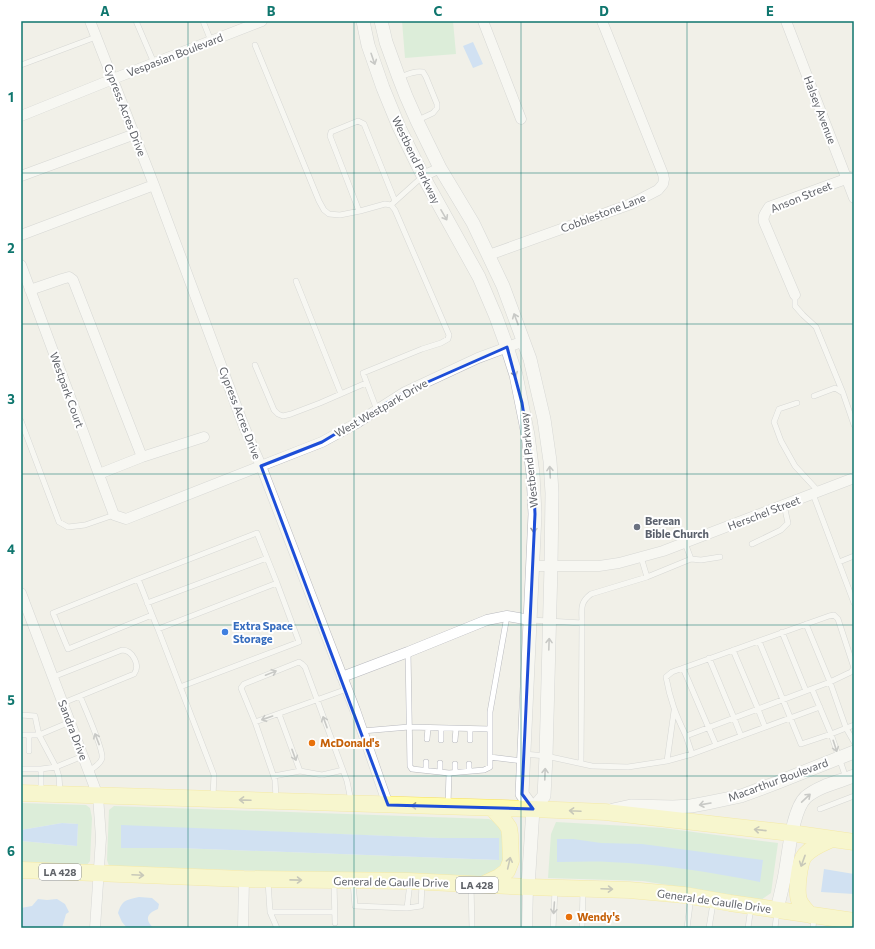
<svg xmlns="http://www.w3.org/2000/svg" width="875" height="949" viewBox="0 0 875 949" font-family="Commissioner,sans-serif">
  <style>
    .green { fill: #c3e9c8; fill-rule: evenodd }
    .water { fill: #aacfff }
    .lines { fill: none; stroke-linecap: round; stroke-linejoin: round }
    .service-casing { stroke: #b8b9be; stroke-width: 6 }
    .minor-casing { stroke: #b8b9be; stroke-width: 11 }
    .tertiary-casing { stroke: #b8b9be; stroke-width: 14 }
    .primary-casing { stroke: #f8e05a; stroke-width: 17 }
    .service { stroke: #fff; stroke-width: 5 }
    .minor { stroke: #fff; stroke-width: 10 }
    .tertiary { stroke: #fff; stroke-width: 13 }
    .primary { stroke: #fffcaf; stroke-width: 16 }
    .oneway { stroke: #97999d }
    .oneway2 { stroke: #979881 }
    .marked { fill: none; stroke: #1d4ed8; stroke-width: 3; stroke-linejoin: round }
    .grid { fill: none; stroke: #0f766e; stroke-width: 1; stroke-opacity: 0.55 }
    .worship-dot { fill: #6b7280; stroke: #fff; stroke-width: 1.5 }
    .shop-dot { fill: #3f7fe0; stroke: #fff; stroke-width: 1.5 }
    .food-dot { fill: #e8710a; stroke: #fff; stroke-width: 1.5 }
    .labels { text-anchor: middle; stroke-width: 4; stroke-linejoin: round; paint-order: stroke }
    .shield { fill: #fff; stroke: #8f9195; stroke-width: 1 }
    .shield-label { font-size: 10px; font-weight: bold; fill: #5f6268 }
    .street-label { font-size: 11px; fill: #5f6268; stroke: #fff }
    .worship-label { font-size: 11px; font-weight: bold; fill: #5b616d; stroke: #fff; text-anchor: start }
    .shop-label { font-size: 11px; font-weight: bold; fill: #366cbe; stroke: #fff; text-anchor: start }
    .food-label { font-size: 11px; font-weight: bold; fill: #c56008; stroke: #fff; text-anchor: start }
    .neatline { fill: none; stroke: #0f766e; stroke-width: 1.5 }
    .grid-label { font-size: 13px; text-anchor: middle; font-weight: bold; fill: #0f766e }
  </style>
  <rect width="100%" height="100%" fill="#f1f0e8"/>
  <path class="green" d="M402,21h51l3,33 -51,4z
    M21,803l65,2 4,3 2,10 -2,43 -4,5 -65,-3v-22l56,5 1,-22 -16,-1 -41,7z
    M114,806l375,13 11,5 5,11v30l-20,13 -376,-12 -2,-6 2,-50zM121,826l319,12h59v22l-321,-12h-57z
    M556,822l107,6 115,15 -7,50 -10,7 -118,-19 -95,-3 3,-44z"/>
  <path class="water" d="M473,42l10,22 -10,4 -10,-22z
    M62,823l16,1 -1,22 -56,-5v-11z
    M121,825l319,13h59v22l-321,-12h-57z
    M557,839h16l28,4 41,1 121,16 -3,22c-50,-10 -100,-18 -151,-20 -17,-1 -35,0 -52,0z
    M824,869l30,5v20l-33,-2z
    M139,897l13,1 7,6 -1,5c-11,4 -14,11 -4,19h-27l-5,-6 -4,-9c4,-13 8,-13 21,-16z
    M38,899l9,1 10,-1 8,5 4,8 -3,2 -4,14h-41v-20l11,-2z"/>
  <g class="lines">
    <defs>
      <path id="service" d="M136,21l18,42
        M203,21l8,20
        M255,45l64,156 5,9 5,4 11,1 20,-4 25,-7 6,1 4,5 54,125 -1,4 -7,4 -19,6 -59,24 14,37
        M21,65l75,-28
        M400,77c8,-3 14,-6 23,-5l3,5 11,27v4l-4,5 -15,7
        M392,204l30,-27
        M359,211l-29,-75 1,-4 27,-11 6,3 31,77
        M296,281l45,113
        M795,295v11l8,9 13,12 27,66
        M255,365l19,45 4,4 5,2 8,-2 29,-11 46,-20
        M814,396l21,-8 8,5 11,32
        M797,403l-18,6 -5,13 7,19 14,25 24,26
        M21,421l38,101 9,5 17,-2 29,-10
        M813,494l41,109
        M752,544l29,-14 7,-7 -4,-18
        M641,557l6,20
        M691,559l10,1 19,-3
        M839,562l15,-6
        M138,579l119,-46 20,50 -119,46
        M147,603l120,-45
        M152,615l-84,34 -15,-36 85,-34c7,17 13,34 20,50l56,146 -1,21
        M531,620l51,3 -1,140
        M582,623c0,-13 -3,-20 9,-29l56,-17 44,-18 -6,-16
        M806,624l24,58 16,46 8,14
        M782,632l24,59
        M759,641l42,103 30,-10 23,-9
        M733,650l25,59 7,18
        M408,652l2,114 2,3 37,4
        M709,658l25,60 7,18
        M683,668l33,77
        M854,668l-16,-49 -4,-4 -5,1 -157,56 -6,5c4,23 10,38 20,59l144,-54 21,-10 3,-4
        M53,677l69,-27c10,0 19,15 12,24l-71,29
        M180,687l119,-45 -22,-59
        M812,689l19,45 15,44
        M80,696c4,10 24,54 22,62 -1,6 -9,10 -13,13
        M279,714l21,57
        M21,715l14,1 4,19 17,32 27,-11
        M255,722l92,-33
        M362,731l47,-4 81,2v-17l17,-96
        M21,735h18l31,-13
        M29,735v16
        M686,736l6,18
        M427,739l1,-11
        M441,740v-11
        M455,740l1,-11
        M470,740v-10
        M524,754l22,2 46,10 36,1 39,-6 25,-7 128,-47
        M490,757l33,4
        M667,761l7,-50
        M21,769h20l15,-2 3,10 1,14
        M426,770v-8
        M469,771v-7
        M440,772v-9
        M455,772v-8
        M274,776l26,-5 22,4 21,-5
        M41,792v-23
        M276,798l-1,-18 -20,-58 -14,-34 3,-4 55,-22 3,2 3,3 42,114 4,20
        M448,804l1,-31 35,-3 6,-3v-38
        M820,809l34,-13
        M268,881l2,31 7,16
        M334,882l1,41
        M353,882l2,24 52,2 3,-25
        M471,885l1,43
        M407,908l14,-2 1,-22
        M270,912h64
        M553,928l2,-37
        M582,928l1,-37
        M687,928l4,-31
        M709,928l4,-25
        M748,928l3,-21
        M775,928l2,-17
        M813,928l1,-11"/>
      <path id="minor" d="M90,21l64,164 89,239 18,42 94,244 33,95
        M483,21l38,98
        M786,21l68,177
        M21,116l92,-37 149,-58
        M21,176l114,-42
        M423,176l17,-8
        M21,235l133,-50
        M489,255l142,-51 27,-14 5,-6 1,-5 -1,-5 -61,-153
        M21,265l93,250 12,4 196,-77 33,-18 50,-32 73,-34 46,-17
        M30,290l32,-11 7,-2 4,3 69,177
        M795,295l-31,-73c-2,-6 2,-10 5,-15l85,-31
        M99,474l43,-17 62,-20
        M532,566h67l20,-3 44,-12 191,-73
        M21,593l77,203 3,42 -6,90
        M342,677l66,-25 79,-32 20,-4 23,4
        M243,928l1,-49
        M527,928l1,-41"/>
      <path id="tertiary" d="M363,21l5,24 15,43 16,39 24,49 56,101 17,40 11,30 9,28 12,60 5,39 2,40 -13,280 11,15
        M381,21l5,21 13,36 7,18 11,25 23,47 33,55 30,63 27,73 14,60 6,42 2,32 -1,73 -5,190 -2,40 -11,13 -5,78
        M613,810l18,-4 42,1 18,-1 16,-3 34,-7 35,-13 78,-31
        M777,910c3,-14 7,-28 9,-42 3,-18 7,-59 20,-71 13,-11 32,-15 48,-21"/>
      <path id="primary" d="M21,793l512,16 72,3 186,21 63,9
        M21,870l223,9 164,2 120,6 101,3 55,5 46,8 124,18
        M484,884l15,-7 8,-6 4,-10 -1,-26 -1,-7 -4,-6 -13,-14
        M810,915c-4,-5 -9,-9 -11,-15 -3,-9 0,-38 6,-45 7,-8 18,-12 27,-16"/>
    </defs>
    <use href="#service" class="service-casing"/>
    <use href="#minor" class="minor-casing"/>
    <use href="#tertiary" class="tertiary-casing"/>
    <use href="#primary" class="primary-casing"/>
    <use href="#service" class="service"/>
    <use href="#minor" class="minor"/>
    <use href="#tertiary" class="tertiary"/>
    <use href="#primary" class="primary"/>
  </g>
  <defs><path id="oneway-shaft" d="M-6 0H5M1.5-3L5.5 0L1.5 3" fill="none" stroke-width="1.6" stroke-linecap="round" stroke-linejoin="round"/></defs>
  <g class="oneway">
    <use href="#oneway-shaft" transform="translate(373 59) rotate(71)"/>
    <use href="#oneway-shaft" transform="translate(444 215) rotate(60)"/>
    <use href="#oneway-shaft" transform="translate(516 319) rotate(-111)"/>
    <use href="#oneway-shaft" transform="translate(514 371) rotate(73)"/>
    <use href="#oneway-shaft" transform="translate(550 472) rotate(-93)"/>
    <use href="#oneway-shaft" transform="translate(534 527) rotate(92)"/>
    <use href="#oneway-shaft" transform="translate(549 644) rotate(-88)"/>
    <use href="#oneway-shaft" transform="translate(271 673) rotate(-22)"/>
    <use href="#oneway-shaft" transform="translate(267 718) rotate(161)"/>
    <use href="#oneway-shaft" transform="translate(325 722) rotate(-110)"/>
    <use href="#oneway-shaft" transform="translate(97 739) rotate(-111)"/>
    <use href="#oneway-shaft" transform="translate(835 746) rotate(72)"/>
    <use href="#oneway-shaft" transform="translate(294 755) rotate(70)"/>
    <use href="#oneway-shaft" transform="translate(545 774) rotate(-88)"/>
    <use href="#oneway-shaft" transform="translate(806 798) rotate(-43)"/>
    <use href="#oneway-shaft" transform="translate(705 804) rotate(170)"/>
    <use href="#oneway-shaft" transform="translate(554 908) rotate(94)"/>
  </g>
  <g class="oneway2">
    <use href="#oneway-shaft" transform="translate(245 800) rotate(-178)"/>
    <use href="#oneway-shaft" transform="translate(417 806) rotate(-178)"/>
    <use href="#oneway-shaft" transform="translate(575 811) rotate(-177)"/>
    <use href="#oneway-shaft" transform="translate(760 830) rotate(-174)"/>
    <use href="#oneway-shaft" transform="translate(803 861) rotate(110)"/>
    <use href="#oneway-shaft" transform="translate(509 863) rotate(-77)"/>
    <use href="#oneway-shaft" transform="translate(138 875) rotate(3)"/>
    <use href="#oneway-shaft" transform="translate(296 880) rotate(1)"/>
    <use href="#oneway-shaft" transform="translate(607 889) rotate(2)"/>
  </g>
  <path d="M0 0H875V949H0ZM507,347l15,56 11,71 2,40 -13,280 11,15 -145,-4 -127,-339 61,-24 83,-50z" fill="#f1f0e8" fill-opacity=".55" fill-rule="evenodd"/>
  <path class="marked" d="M507,347l15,56 11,71 2,40 -13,280 11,15 -145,-4 -127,-339 61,-24 83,-50z"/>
  <path class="grid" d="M188,21v907M354,21v907M521,21v907M687,21v907M21,173h833M21,324h833M21,474h833M21,625h833M21,776h833"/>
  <circle class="worship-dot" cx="637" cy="527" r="4"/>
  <circle class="shop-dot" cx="225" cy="632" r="4"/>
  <g class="food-dot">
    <circle cx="312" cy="743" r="4"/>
    <circle cx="569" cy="917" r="4"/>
  </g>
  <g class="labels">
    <g class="shield">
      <rect x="39" y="864" width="42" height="16" rx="3"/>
      <rect x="456" y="877" width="42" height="16" rx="3"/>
    </g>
    <g class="shield-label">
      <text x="60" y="876">LA 428</text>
      <text x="477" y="889">LA 428</text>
    </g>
    <g class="street-label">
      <text transform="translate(175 55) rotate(-21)" y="4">Vespasian Boulevard</text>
      <text transform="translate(125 110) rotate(69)" y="4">Cypress Acres Drive</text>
      <text transform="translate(820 110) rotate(69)" y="4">Halsey Avenue</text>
      <text transform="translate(416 160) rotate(64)" y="4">Westbend Parkway</text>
      <text transform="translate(801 197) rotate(-22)" y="4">Anson Street</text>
      <text transform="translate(603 213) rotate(-21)" y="4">Cobblestone Lane</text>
      <text transform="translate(67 390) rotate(70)" y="4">Westpark Court</text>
      <text transform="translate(381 408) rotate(-30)" y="4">West Westpark Drive</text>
      <text transform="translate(240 413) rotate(69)" y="4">Cypress Acres Drive</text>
      <text transform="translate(529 460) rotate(-96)" y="4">Westbend Parkway</text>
      <text transform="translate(764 513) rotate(-21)" y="4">Herschel Street</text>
      <text transform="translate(73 730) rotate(69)" y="4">Sandra Drive</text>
      <text transform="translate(778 780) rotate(-20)" y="4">Macarthur Boulevard</text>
      <text transform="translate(391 882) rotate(1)" y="4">General de Gaulle Drive</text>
      <text transform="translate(714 901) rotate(8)" y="4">General de Gaulle Drive</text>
    </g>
    <g class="worship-label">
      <text x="645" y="525">Berean<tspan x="645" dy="13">Bible Church</tspan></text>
    </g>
    <g class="shop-label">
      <text x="233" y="630">Extra Space<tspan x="233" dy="13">Storage</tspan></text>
    </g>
    <g class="food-label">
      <text x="320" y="747">McDonald's</text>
      <text x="577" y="921">Wendy's</text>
    </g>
  </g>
  <rect width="875" height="949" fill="none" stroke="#ffffff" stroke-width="44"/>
  <rect x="22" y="22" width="831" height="905" class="neatline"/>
  <g class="grid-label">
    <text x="105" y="16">A</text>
    <text x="271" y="16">B</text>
    <text x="438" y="16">C</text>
    <text x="604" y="16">D</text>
    <text x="770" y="16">E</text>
    <text x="11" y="102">1</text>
    <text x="11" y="253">2</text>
    <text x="11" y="404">3</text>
    <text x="11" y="554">4</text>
    <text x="11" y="705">5</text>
    <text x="11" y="856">6</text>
  </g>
</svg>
